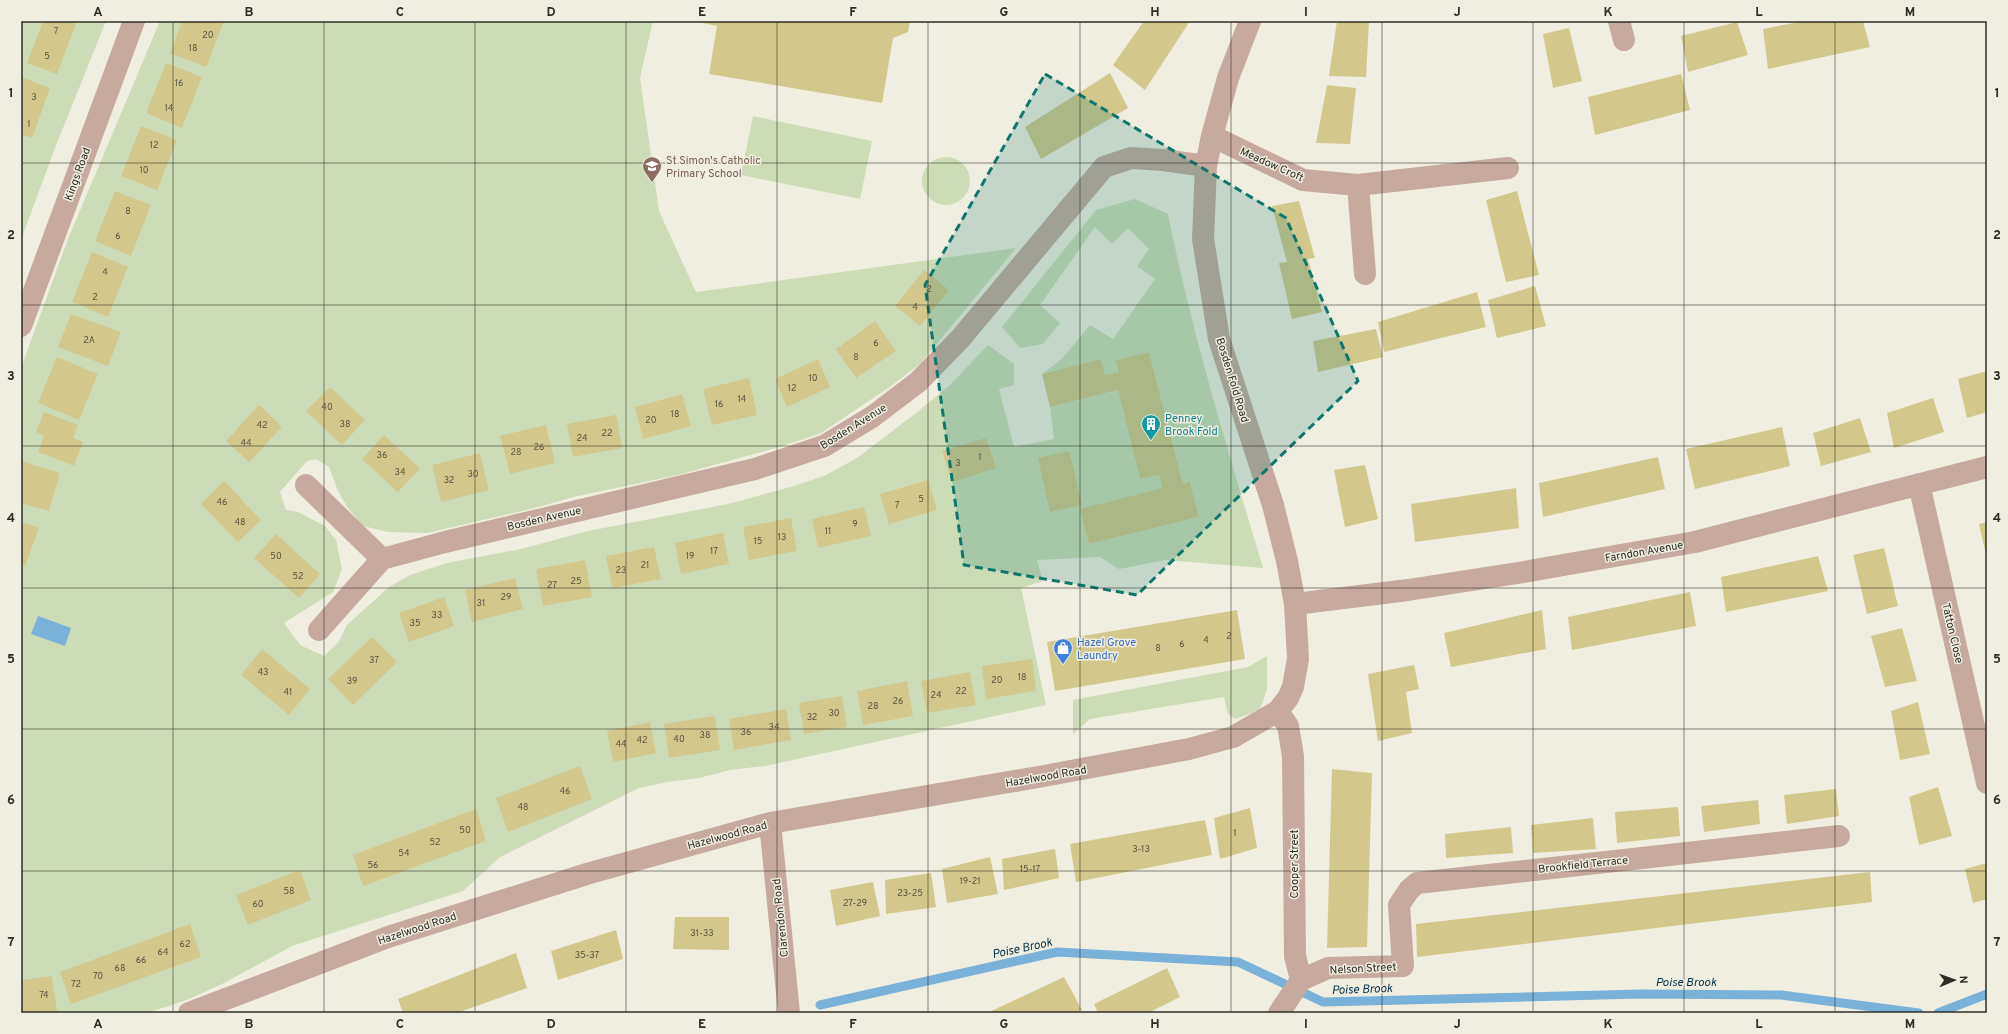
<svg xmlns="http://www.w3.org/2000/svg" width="2008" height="1034" viewBox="0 0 2008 1034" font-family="Overpass,sans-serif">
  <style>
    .green { fill: #ccdcb7 }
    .water { fill: #7ab1d8 }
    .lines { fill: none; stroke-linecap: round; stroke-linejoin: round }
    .stream { stroke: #7ab1d8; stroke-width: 9 }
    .building { fill: #d3c88b }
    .street { stroke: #c6aa9f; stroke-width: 22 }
    .marked { fill: #0f766e; fill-opacity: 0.2; stroke: #0f766e; stroke-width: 3; stroke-dasharray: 8 5; stroke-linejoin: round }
    .grid { fill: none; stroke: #2d2c27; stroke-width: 1; stroke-opacity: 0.55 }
    .labels { text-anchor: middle; stroke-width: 3; stroke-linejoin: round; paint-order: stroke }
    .number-label { font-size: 9px; fill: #565340 }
    .education-label { font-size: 11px; fill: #785e54; stroke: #f0eee0; text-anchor: start }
    .street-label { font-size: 11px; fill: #2d2c27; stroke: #f0eee0 }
    .culture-label { font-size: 11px; fill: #0d838f; stroke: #f0eee0; text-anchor: start }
    .shop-label { font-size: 11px; fill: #366cbe; stroke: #f0eee0; text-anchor: start }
    .water-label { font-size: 12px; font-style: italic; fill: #012f49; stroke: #f0eee0 }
    .neatline { fill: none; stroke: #2d2c27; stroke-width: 1.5 }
    .grid-label { font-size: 13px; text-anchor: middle; font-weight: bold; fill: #2d2c27 }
  </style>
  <rect width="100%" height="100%" fill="#f0eee0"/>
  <path class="green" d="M21,21h85l-51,127 -34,92z
    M160,21h493l-13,57 19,133 37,81 320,-44 -95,115 -30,23 -70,47 -38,13 -105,29 -105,22 -34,10 -112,26 -39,-1 -25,-6 -15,-18 -10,-17 -9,-24 -13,-8 -9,2 -27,31 6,18 12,2 27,14 11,14 6,29 -9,23 -49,31 16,22 24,11 14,-13 9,-18 42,-38 21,-12 37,-12 74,-14 67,-18 140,-27 66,-18 32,-11 31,-17 59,-45 34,-28 38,-40 26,19v21l-15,4 15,58 40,-8 -4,-32 68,-17 22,89 19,-4 3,13 -81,21 8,35 110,-27 -9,-35 -7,2 -34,-132 -32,8 2,12 -14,3 -4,-16 -59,15 20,-15 28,-34 23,14 42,-60 -18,-13 12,-17 -21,-21 -16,16 -17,-17 -55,78 20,18 -17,21 -23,4 -18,-21 94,-117 39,-11 33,15c24,120 60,237 95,354l-98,-8 -46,9 -19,-12 -63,3 6,21 -22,7 25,117 -281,61 -35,4 -31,8 -32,4 -28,6 -139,69 -37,34 -171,55 -68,37 -35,16 -23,8 -21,6h-124v-645l47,-129z
    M753,116l119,25 -12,58 -119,-24z
    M922 181a24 24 0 1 1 48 0a24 24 0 1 1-48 0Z
    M1267,656v33l-7,21 -25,9 -7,-5 -4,-17 -134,22 -17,15v-34l175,-33z"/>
  <path class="water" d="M38,616l33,12 -6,18 -34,-12z"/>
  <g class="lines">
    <path class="stream" d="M820,1005l237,-53 181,10 85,40 317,-8 141,1 138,18
      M1938,1013l49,-19"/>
  </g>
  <path class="building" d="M43,21h26l7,3 -19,50 -30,-11z
    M182,21h42l-18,46 -36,-14z
    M693,21h217l-2,11 -15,6 -11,65 -173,-29 8,-48z
    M1144,21h46l-45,69 -32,-25z
    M1337,21h32l-3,56 -37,-1z
    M1804,21h59l7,26 -102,22 -5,-40z
    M1737,22l11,33 -60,17 -7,-36z
    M1569,28l13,53 -29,7 -10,-54z
    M166,63l36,14 -20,51 -36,-15z
    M1110,73l18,35 -87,51 -16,-32z
    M1681,74l9,36 -95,25 -7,-38z
    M21,77l29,11 -18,50 -11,-4z
    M1327,85l29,3 -6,56 -34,-1z
    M141,126l36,14 -20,50 -36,-14z
    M115,191l36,14 -20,51 -36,-15z
    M1517,191l22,84 -33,7 -20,-82z
    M1299,201l16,57 -7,1 14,53 -30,7 -13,-56 8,-1 -15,-56z
    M92,252l36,15 -20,50 -36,-15z
    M924,270l25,20 -29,36 -25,-20z
    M1535,286l11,40 -49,12 -9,-38z
    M1477,292l9,35 -102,25 -6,-30z
    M71,314l50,18 -13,34 -50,-19z
    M875,321l21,30 -40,27 -20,-29z
    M1376,329l7,28 -65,15 -5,-31z
    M1149,352l34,132 7,-2 9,35 -110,27 -9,-35 82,-21 -3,-13 -19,4 -22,-89 -68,17 -8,-33 59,-15 4,16 14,-3 -3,-12z
    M57,357l41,17 -19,46 -41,-17z
    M818,359l12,28 -43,20 -12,-28z
    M1987,371v41l-20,6 -9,-39z
    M749,378l8,37 -45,10 -9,-36z
    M330,387l35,33 -23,25 -36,-34z
    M682,394l9,32 -48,13 -8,-32z
    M1933,398l11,34 -50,16 -7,-35z
    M259,405l23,22 -33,35 -23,-21z
    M44,412l34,13 -5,13 10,4 -9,24 -36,-14 6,-16 -8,-4z
    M616,415l6,33 -49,9 -6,-33z
    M1860,418l11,34 -50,14 -8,-33z
    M546,425l9,38 -45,11 -10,-38z
    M1782,427l8,39 -95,23 -9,-40z
    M384,435l36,34 -22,23 -36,-33z
    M986,438l10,30 -44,14 -10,-31z
    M1069,451l13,54 -32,7 -12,-54z
    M480,453l9,37 -48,12 -9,-37z
    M1658,457l7,32 -122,28 -4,-34z
    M21,461l39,12 -11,38 -28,-8z
    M1365,465l13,54 -33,8 -11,-57z
    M928,480l9,30 -48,14 -9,-30z
    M224,481l37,39 -23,22 -37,-38z
    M1516,488l3,40 -104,14 -4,-38z
    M864,507l7,29 -53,12 -6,-29z
    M791,518l6,33 -48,9 -6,-33z
    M21,522l18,6 -14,38 -4,-2z
    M1987,522v33h-1l-7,-31z
    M723,533l6,31 -48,10 -6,-31z
    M276,534l44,40 -21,24 -45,-40z
    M654,547l7,32 -49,9 -6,-32z
    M1884,548l14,58 -31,8 -14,-59z
    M1818,556l10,35 -102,21 -5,-35z
    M585,560l7,37 -49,9 -7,-37z
    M515,578l8,31 -51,13 -7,-32z
    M1690,592l6,34 -124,24 -4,-33z
    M444,597l10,29 -45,16 -10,-29z
    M1237,610l8,49 -190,32 -8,-49z
    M1542,610l4,39 -95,18 -7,-34z
    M1902,628l15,53 -32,6 -14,-51z
    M372,637l25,25 -44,43 -25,-26z
    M262,649l48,40 -21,26 -48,-40z
    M1032,659l4,32 -50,8 -4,-33z
    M1414,665l5,24 -13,3 6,41 -34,8 -10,-67z
    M970,672l6,33 -49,8 -6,-32z
    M907,681l6,35 -50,9 -6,-34z
    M842,696l5,31 -43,7 -5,-31z
    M1918,702l12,52 -30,6 -9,-49z
    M786,709l5,31 -57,10 -5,-31z
    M715,716l5,34 -51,8 -5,-34z
    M650,722l6,31 -43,9 -6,-31z
    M580,766l12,33 -84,33 -12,-34z
    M1332,769l40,4 -5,174 -40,1z
    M1938,787l14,49 -33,9 -10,-48z
    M1836,789l3,27 -52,8 -3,-29z
    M1758,800l2,24 -56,8 -3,-26z
    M1678,807l2,29 -63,7 -2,-31z
    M1250,808l7,40 -37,11 -6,-41z
    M476,809l10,32 -123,45 -10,-31z
    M1593,818l3,31 -63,4 -2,-28z
    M1205,820l7,35 -136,27 -6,-38z
    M1511,827l2,26 -67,5 -1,-24z
    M1055,849l4,29 -55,12 -2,-31z
    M990,857l8,37 -51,9 -5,-34z
    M1987,863v36l-14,4 -8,-34z
    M300,870l11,30 -63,25 -12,-30z
    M1870,872l2,30 -455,55 -1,-33z
    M931,873l5,34 -50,7 -1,-34z
    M873,882l7,34 -44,10 -6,-36z
    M675,917h54v33l-56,-1z
    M190,924l11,33 -130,47 -11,-32z
    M616,930l7,29 -65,21 -7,-29z
    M516,953l11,35 -70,25h-54l-5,-14z
    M1167,968l13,29 -32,16h-50l-4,-9z
    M52,976l5,35 -36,2v-33z
    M1064,977l18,33 -8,3h-87z"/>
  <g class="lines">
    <path class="street" d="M1619,21l5,19
      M1212,136l91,44 55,5 150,-17
      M1358,185l7,89
      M21,326l113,-305
      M1919,484l68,299
      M306,485l76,74 63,-17 310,-73 69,-23 48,-29 46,-35 42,-43 144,-172 27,-9 32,2 43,6
      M1295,604l113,-14 116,-18 171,-30 292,-75
      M319,630l63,-71
      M1278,711l10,15 5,30 2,200 6,24 -22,33
      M770,823l19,190
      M1301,980l27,-12 75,-2 -4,-61 10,-15 8,-7 422,-47
      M189,1013l199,-76 202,-64 180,-50 274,-47 145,-27 44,-12 45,-26 10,-13 5,-11 5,-28 -3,-55 -8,-43 -14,-56 -54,-166 -16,-100 3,-73 6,-30 16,-58 22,-57"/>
  </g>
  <path class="marked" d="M1045,74l241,144 72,163 -221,214 -173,-30 -39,-280z"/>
  <path class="grid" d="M173,21v992M324,21v992M475,21v992M626,21v992M777,21v992M928,21v992M1080,21v992M1231,21v992M1382,21v992M1533,21v992M1684,21v992M1835,21v992M21,163h1966M21,305h1966M21,446h1966M21,588h1966M21,729h1966M21,871h1966"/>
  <defs>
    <symbol id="school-pin" viewBox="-11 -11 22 30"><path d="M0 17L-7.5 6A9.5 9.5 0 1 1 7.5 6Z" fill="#8d6e63" stroke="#f0eee0"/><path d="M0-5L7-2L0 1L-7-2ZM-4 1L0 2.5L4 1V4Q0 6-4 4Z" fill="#fff"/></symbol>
    <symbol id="building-pin" viewBox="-11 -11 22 30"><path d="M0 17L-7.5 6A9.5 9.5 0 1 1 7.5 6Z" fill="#0f9aa8" stroke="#f0eee0"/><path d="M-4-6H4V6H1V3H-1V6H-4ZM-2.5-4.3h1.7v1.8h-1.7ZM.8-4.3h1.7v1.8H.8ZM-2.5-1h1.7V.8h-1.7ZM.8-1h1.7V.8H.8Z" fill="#fff"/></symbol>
    <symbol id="shop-pin" viewBox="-11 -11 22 30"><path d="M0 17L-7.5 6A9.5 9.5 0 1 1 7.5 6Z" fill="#3f7fe0" stroke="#f0eee0"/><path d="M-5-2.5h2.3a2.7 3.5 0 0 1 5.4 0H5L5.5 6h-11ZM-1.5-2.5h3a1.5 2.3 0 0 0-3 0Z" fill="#fff"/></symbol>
  </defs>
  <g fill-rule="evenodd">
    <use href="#school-pin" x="641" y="155" width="22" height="30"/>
    <use href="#building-pin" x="1140" y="413" width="22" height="30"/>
    <use href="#shop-pin" x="1052" y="637" width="22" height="30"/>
  </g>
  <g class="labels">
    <g class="number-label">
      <text x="56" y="34">7</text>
      <text x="208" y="38">20</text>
      <text x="193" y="51">18</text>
      <text x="47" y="59">5</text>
      <text x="179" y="86">16</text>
      <text x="34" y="100">3</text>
      <text x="169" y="111">14</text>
      <text x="29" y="127">1</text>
      <text x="154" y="148">12</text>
      <text x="144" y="173">10</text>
      <text x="128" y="214">8</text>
      <text x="118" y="239">6</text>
      <text x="105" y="275">4</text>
      <text x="929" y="292">2</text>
      <text x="95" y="300">2</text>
      <text x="915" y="310">4</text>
      <text x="89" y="343">2A</text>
      <text x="876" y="346">6</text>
      <text x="856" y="360">8</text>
      <text x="813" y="381">10</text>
      <text x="792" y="391">12</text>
      <text x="742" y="402">14</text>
      <text x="719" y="407">16</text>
      <text x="327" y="410">40</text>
      <text x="675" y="417">18</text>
      <text x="651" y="423">20</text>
      <text x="345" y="427">38</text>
      <text x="262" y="428">42</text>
      <text x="607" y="436">22</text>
      <text x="582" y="441">24</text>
      <text x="246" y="446">44</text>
      <text x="539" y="450">26</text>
      <text x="516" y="455">28</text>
      <text x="382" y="458">36</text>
      <text x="980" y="460">1</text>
      <text x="958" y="466">3</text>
      <text x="400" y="475">34</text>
      <text x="473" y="477">30</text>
      <text x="449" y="483">32</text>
      <text x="921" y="502">5</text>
      <text x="222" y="505">46</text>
      <text x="897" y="508">7</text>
      <text x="240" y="525">48</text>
      <text x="855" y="527">9</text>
      <text x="828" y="534">11</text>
      <text x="782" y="540">13</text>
      <text x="758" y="544">15</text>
      <text x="714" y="554">17</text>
      <text x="276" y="559">50</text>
      <text x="690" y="559">19</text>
      <text x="645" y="568">21</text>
      <text x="621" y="573">23</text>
      <text x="298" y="579">52</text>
      <text x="576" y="584">25</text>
      <text x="552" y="588">27</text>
      <text x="506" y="600">29</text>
      <text x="481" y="606">31</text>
      <text x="437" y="618">33</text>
      <text x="415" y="626">35</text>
      <text x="1229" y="639">2</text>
      <text x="1206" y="643">4</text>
      <text x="1182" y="647">6</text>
      <text x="1158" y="651">8</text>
      <text x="374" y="663">37</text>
      <text x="263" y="675">43</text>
      <text x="1022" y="680">18</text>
      <text x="997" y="683">20</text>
      <text x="352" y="684">39</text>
      <text x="961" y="694">22</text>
      <text x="288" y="695">41</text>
      <text x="936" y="698">24</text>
      <text x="898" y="704">26</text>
      <text x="873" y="709">28</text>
      <text x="834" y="716">30</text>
      <text x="812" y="720">32</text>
      <text x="774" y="730">34</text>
      <text x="746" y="735">36</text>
      <text x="705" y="738">38</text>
      <text x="679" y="742">40</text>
      <text x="642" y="743">42</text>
      <text x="621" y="747">44</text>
      <text x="565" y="794">46</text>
      <text x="523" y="810">48</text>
      <text x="465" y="833">50</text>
      <text x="1235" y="836">1</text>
      <text x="435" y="845">52</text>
      <text x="1141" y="852">3-13</text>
      <text x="404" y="856">54</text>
      <text x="373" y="868">56</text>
      <text x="1030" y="872">15-17</text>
      <text x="970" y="884">19-21</text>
      <text x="289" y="894">58</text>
      <text x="910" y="896">23-25</text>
      <text x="855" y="906">27-29</text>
      <text x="258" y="907">60</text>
      <text x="702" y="936">31-33</text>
      <text x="185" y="947">62</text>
      <text x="163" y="955">64</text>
      <text x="587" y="958">35-37</text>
      <text x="141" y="963">66</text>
      <text x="120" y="971">68</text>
      <text x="98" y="979">70</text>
      <text x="76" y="987">72</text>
      <text x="44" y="998">74</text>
    </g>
    <g class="education-label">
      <text x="666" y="164">St Simon's Catholic<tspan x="666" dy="13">Primary School</tspan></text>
    </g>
    <g class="street-label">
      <text transform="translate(1272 164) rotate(24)" y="4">Meadow Croft</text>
      <text transform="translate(77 174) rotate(-70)" y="4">Kings Road</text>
      <text transform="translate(1233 380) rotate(73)" y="4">Bosden Fold Road</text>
      <text transform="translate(853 426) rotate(-32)" y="4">Bosden Avenue</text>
      <text transform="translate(544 518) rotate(-13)" y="4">Bosden Avenue</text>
      <text transform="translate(1644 551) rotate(-10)" y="4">Farndon Avenue</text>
      <text transform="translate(1953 633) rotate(77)" y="4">Tatton Close</text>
      <text transform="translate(1046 776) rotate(-10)" y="4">Hazelwood Road</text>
      <text transform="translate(727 835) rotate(-15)" y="4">Hazelwood Road</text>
      <text transform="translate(1294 864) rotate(-90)" y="4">Cooper Street</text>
      <text transform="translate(1583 864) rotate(-6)" y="4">Brookfield Terrace</text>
      <text transform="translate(780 918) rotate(-96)" y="4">Clarendon Road</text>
      <text transform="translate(417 928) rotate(-18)" y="4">Hazelwood Road</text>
      <text transform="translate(1363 968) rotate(-3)" y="4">Nelson Street</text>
    </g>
    <g class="culture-label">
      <text x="1165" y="422">Penney<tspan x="1165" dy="13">Brook Fold</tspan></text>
    </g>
    <g class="shop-label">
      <text x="1077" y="646">Hazel Grove<tspan x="1077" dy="13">Laundry</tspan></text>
    </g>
    <g class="water-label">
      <text transform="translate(1022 948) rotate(-12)" y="4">Poise Brook</text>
      <text x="1686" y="986">Poise Brook</text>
      <text transform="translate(1362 989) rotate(-2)" y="4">Poise Brook</text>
    </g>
  </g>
  <rect width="2008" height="1034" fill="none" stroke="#f0eee0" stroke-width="44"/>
  <g transform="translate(1954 980) rotate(88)" stroke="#f0eee0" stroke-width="3" paint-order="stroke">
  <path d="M0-3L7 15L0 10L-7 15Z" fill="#2d2c27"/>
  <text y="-6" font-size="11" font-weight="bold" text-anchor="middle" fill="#2d2c27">N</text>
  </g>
  <rect x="22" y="22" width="1964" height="990" class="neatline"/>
  <g class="grid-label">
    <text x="98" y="16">A</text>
    <text x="249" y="16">B</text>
    <text x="400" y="16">C</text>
    <text x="551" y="16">D</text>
    <text x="702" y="16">E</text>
    <text x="853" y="16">F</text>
    <text x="1004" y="16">G</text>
    <text x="1155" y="16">H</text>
    <text x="1306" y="16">I</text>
    <text x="1457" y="16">J</text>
    <text x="1608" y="16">K</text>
    <text x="1759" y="16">L</text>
    <text x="1910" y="16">M</text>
    <text x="11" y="97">1</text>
    <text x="1997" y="97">1</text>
    <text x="11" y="239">2</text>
    <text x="1997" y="239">2</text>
    <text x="11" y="380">3</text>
    <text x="1997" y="380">3</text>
    <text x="11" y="522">4</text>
    <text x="1997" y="522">4</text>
    <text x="11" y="663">5</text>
    <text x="1997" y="663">5</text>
    <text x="11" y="804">6</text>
    <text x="1997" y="804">6</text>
    <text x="11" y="946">7</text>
    <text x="1997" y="946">7</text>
    <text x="98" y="1028">A</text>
    <text x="249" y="1028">B</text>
    <text x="400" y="1028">C</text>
    <text x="551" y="1028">D</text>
    <text x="702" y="1028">E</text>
    <text x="853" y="1028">F</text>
    <text x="1004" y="1028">G</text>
    <text x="1155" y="1028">H</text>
    <text x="1306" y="1028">I</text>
    <text x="1457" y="1028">J</text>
    <text x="1608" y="1028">K</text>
    <text x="1759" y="1028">L</text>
    <text x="1910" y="1028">M</text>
  </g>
</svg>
